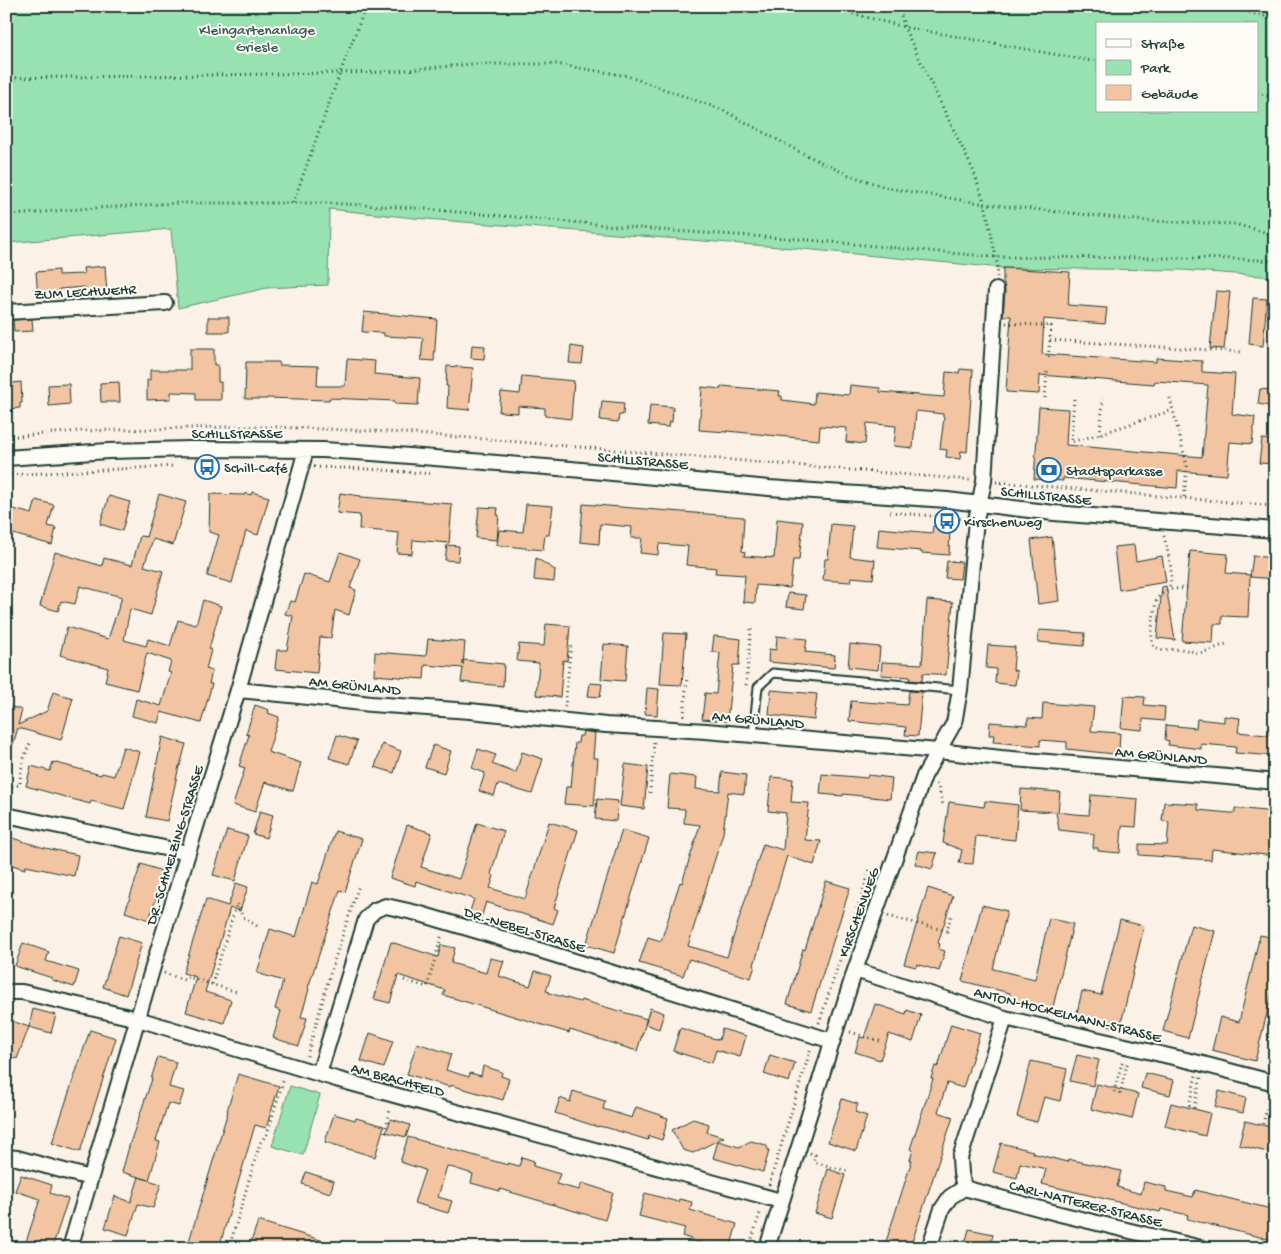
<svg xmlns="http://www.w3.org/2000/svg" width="1281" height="1254" viewBox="0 0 1281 1254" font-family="'Gochi Hand',sans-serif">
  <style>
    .green { fill: #98e1b0; stroke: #5c8f72; fill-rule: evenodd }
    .building { fill: #f2c4a1; stroke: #1f3d34 }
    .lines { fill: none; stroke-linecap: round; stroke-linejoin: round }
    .lane-casing { stroke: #1f3d34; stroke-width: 11 }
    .street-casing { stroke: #1f3d34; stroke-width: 18 }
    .path { stroke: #1f3d34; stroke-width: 3; stroke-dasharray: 1 4; stroke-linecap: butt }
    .lane { stroke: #fdfcf7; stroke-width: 7 }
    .street { stroke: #fdfcf7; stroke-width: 14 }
    .labels { text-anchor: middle; stroke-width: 4; stroke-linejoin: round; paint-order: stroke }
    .park-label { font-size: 15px; fill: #375e4d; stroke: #fdfcf7 }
    .street-label { font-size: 15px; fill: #1f3d34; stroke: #fdfcf7 }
    .poi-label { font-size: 15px; fill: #1f3d34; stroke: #fdfcf7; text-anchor: start }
  </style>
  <rect width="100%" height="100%" fill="#fbf1e6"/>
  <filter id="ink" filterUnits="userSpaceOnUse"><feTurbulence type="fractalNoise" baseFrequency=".02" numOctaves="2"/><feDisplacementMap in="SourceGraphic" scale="10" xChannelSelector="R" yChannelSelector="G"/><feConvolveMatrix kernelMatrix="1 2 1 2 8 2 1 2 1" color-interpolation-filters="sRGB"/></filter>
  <g filter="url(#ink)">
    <path class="green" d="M6,6h1269v271l-93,-7 -180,-2 -210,-20 -378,-30 -85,-9 -1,76 -61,3 -89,20 -7,-79 -165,14zM1097,24h160v87h-160z
      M290,1086l30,9 -17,60 -31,-9z"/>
    <path class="building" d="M105,266l2,28 -22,1v-8l-26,2 1,8 -22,1 -2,-26 22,-2v5l26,-1 -1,-6z
      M1003,268l67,4 -2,33 39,3 -2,16 -61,-5 -2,35 114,8v-4l46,3v11l33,2 -3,40 23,3 -3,27 -22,-2 -3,33 -49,-4 -1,17 -114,-10v3l-29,-2 5,-72 29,2 -2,36 136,12 6,-72 -53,-4 -1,3 -114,-9 -1,19 -33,-2 5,-76h-8l2,-25 -1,-8h-1z
      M1216,291l14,1 -6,57 -14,-1z
      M1253,298l14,1 -4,47 -14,-2z
      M364,312l73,7 -3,42 -13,-1 2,-22 -39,-2v-3l-22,-1z
      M208,317h21v15h-21z
      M32,319l1,12 -19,1 -1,-12z
      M472,345l13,1 -1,13 -13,-1z
      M571,346l13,2 -2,16 -13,-1z
      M190,349h24v16h4v17h3v18h-25v-7l-25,-1v7l-24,1v-20h3v-10h40z
      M347,359l28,2 -1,13 46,4 -2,27 -23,-1v-3l-66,-3v2l-62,-2v1h-22l1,-37h33v3l39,1 -1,20h28z
      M447,366l26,2 -4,42 -22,-2 1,-22h-2z
      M960,369l13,1 -6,82 -6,-1 -1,8 -14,-2 1,-7 -7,-1 4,-32h-1v-3l-27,-3 -3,37 -19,-2 2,-20 -29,-3 -2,21 -19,-2 1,-14 -27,-2 -1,14 -92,-9v1l-28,-2 3,-43 19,2v-3l59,5 -1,5h3v4l32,4 1,-12 34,3 1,-10 30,3v4l64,5 2,-25 13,1z
      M522,376l52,5 -3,38 -26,-3v-8l-27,-2v7l-19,-1 2,-20 19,2z
      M21,382l1,21h-2v5l-14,1v-25z
      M119,382l1,20h-19l-1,-19z
      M69,384l1,20 -21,2 -1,-21z
      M1260,389l12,1 -2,16 -12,-2z
      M602,401l22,2 -1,12h-4l-1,7 -18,-2z
      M650,405l23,2 -1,15h-3l-1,5 -20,-2z
      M1262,439l13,1v24l-16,-1z
      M252,492l17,5 -11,38 -12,-4 -14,52 -25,-7 12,-41 -10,-3 1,-38 35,1v-2l6,2z
      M340,493l21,3v1l91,7 -3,39 -36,-3 -1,14 -15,-1 2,-20 -40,-4 1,-14 -23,-2z
      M159,494l27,8 -13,43 -20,-6 -9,27 19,5 -12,44 -21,-6 -6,31 22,6 2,-7 22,7 8,-26 18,5 7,-25 18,6 -12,43 2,1 -5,19 6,2 -3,13h3l-11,39 -40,-11 -3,11 -26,-7 4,-17 25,7 10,-33 -3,-1 3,-11 -24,-8 -10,37 -32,-8 3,-14 -48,-13 7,-28 41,12 14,-42 -42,-11 -5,18 -14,-3 -3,10 -18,-5 15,-54 47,14 2,-8 28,7 8,-29 7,1h-1z
      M109,496l21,6 -8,29 -22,-7z
      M36,500l18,5 -6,21 8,2 -4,17 -46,-13v-25l26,7z
      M526,504l27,2 -4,29h-4l-2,15 -46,-5 2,-15 24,2z
      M583,504l161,13 -2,34 3,1 -1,4 30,2 3,-39 26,3 -4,38h-6l-3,28 -34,-3 -1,18 -12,-1 2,-27 -30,-2 1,-5 -30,-3 2,-19 -29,-2 -1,11 -18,-2 2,-15h-11l1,-11 -32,-3 -1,20 -19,-2z
      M479,507l19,1 -1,7h2l-2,25 -21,-2z
      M831,524l22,2 -3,31 25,3 -2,19 -22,-2 -1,5 -27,-2 2,-21h3z
      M933,526l17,1 -1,28 -28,-2v-2l-44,-4 2,-19 53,5z
      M1052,537l7,64 -21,3 -7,-64z
      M447,545l12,1 -1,15 -13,-1z
      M1134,545l2,16 26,-5 4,26 -47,8 -5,-43z
      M1190,551l38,3 -2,19 24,2v2l3,-21 22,2v21l-25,-2 -2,40 -26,-1v8h-8l-1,19 -31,-2z
      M340,552l20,7 -10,29 6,2 -7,25 -14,-5 -4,28 -11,-1 -3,36 -42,-4 2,-19h10l6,-34 -8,-2 5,-13 5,1 9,-28 26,8z
      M536,558l19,12 -1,12 -20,-2z
      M947,561l15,1 -2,17 -15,-1z
      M1166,586l9,54 -18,-2 5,-51z
      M788,593l18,2 -2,14 -18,-2z
      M927,600l26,2 -7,73 -23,-2 -1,8 -13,-1 1,-3 -29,-2 1,-13 40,2z
      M546,624l24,2 -3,35 -4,-1 -3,37 -24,-2 3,-32 -22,-2 2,-17 25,2z
      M1039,630l46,3 -1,13 -46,-4z
      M664,633l22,1 -4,51 -22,-1z
      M714,636l27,3 -2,26h-6l-6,56 -25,-2 3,-26 11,1 4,-41 -8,-1z
      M777,636l30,3 -2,13 30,3 -1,13 -66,-6 1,-13 7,1z
      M428,639l37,3 -2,23v-5l41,4 -1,22 -42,-4 2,-14 -38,-3 -1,14 -50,-4 1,-23 51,4z
      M604,644l24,2 -3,35 -24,-2z
      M850,644l30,3 -2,23 -30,-3z
      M988,645l27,2 -2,23 4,1 -2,14 -20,-2 1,-14 -10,-1z
      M590,683l12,1 -2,13 -12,-1z
      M647,688l12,1 -2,26 -12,-1z
      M771,690l46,4 -3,26 -45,-5z
      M909,691l13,1 -4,44 -13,-1 1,-8 -57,-6 2,-20 56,4z
      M53,692l20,6 -12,42 -43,-12 -8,26h-4v-49l16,5 -4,15 29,-14z
      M1124,696l21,1 -1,8 21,2 -1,14 -21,-2 -1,11 -21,-2z
      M1043,703l51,4 -3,24 29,2 -1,18h-5v3l-47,-5v-7l-27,-2v6l-47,-4 1,-7h-5l1,-13 37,3 1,-7 14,1z
      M255,705l14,5 -1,3 11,4 -11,35 33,11 -8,28 -28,-9 -10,30 -22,-7 12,-37 -6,-2 10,-31 -3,-1z
      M1224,716l16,2 -2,14 37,4v20l-40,-3 1,-6 -35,-3v5l-33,-4 1,-4 -4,-1 1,-15 30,3 1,-9 27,3z
      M583,731l12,2 -2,25h5l-4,48 -30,-2 2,-17h5l4,-44h3l1,-7h3z
      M337,735l20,6 -8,23 -20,-6z
      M162,737l24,7 -6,22h-1l-12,55 -21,-4z
      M382,744l19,7 -7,22 -19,-6z
      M433,745l18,6 -7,22 -19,-6z
      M123,747l17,5 -16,57 -33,-8 -1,3 -64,-18 5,-20 19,5 3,-9 48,13 1,-2 12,3z
      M478,749l18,6 -4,9 24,9 6,-21 21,7 -11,35 -34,-10 -4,12 -15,-5 6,-18 -13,-5z
      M625,764l23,3 -4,42 -24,-3z
      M722,772l24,3 -2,19 -16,-2 -5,41 -35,113 39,11 36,-113 20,6 3,-37 -18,-2 3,-34 22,2 -2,23 18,1 -4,37 16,1 -7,24 -27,-9 -33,109 1,1 -4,12 -62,-19 -6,17 -44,-13 9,-26 13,4 19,-59 2,1 18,-58 -16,-2 1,-14 -18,-1 3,-34 27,3 -1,12 24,2z
      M822,774l45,4 1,-3 24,3 -2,21 -47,-5v2l-23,-2z
      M1021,789l39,3 -2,20 16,2 15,1 2,-20 47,4 -2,28 -14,-1 -2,27 -22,-2v-3h-5l1,-14 -35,-4 -3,-18 -36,-2z
      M597,799l21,2 -2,20 -21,-2z
      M985,801l33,4 -3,35 -39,-4 -3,28 -14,-1 3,-13 -19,-7 6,-41 35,5z
      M1164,802l34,2v6l32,3h5v-5l40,4v44l-63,-7 -1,11 -72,-5v-11l28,1 2,-23 -7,-1z
      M260,811l13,4 -7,23 -13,-4z
      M549,822l29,8 -24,78 4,2 -5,14 -67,-22 -5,16 -12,-4 5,-15 -58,-18 -1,5 -25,-8 17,-53 25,8 -11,34 38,12 18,-56 27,8 -13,43 3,2 -4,12 35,11z
      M227,830l21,6 -13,45 -22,-6z
      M622,830l27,8 -35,115 -28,-8z
      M335,831l27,8 -17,53 -5,-2 -32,98 1,1 -8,28 6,1 -8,28 -26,-8 8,-27 -6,-2 8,-28 -26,-8 13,-44 26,8 16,-55 6,2z
      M6,836l35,11 37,8 -4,21 -48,-10 -1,3 -19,-6z
      M919,851l18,2 -5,16 -17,-5z
      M141,864l24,8 -16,48 -24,-8z
      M826,881l24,7 -39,123 -24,-7 16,-55 2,1z
      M236,883l12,4 -8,24 -10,-3 -25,84 26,8 -7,23 -38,-11 10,-35 -13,-4 23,-74 22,7z
      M928,888l25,8 -15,47 2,1 -1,5 6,2 -6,20 -22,-7 -1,3 -12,-3z
      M982,905l25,6 -14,58 42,10 14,-61 24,6 -21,87 -44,-10 2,-8 -48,-12z
      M1120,920l24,6 -24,102 -44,-11 6,-26 19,4z
      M1191,925l24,6 -27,107 -25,-7z
      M1260,935l15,3v43l-20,80 -43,-11 8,-33 19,5z
      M119,936l23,7 -16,52 -23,-8z
      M391,942l47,15 3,-12 14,3 -4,15 35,10 4,-15 14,3 -5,15 31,10 5,-15 16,5 -5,15 4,1 -1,1 31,9 1,-2 66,19 -10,32 -67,-21 -1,3 -126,-38 2,-5 -47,-15 -8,28 -16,-4z
      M23,943l26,9 -3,9 33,10 -5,16 -22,-7v-2l-37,-12z
      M875,1004l31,10 1,-4 14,5 -8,27 -24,-8 -9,26 -25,-8 5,-15 4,1z
      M650,1008l14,5 -5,16 -14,-5z
      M33,1009l23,6 -5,18 -22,-6z
      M6,1019l23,8 -12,32 -11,-3z
      M951,1024l29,9 -17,55 -16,-5 -9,29 15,5 -43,131h-26l28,-88h-2l3,-10 -3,-1 23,-70 -2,-1 4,-12 3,1z
      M680,1028l39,12 3,-11 24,7 -6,21 -24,-7 -4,13 -39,-12z
      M90,1030l26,8 -36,114 -28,-9z
      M370,1033l23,8 -9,27 -23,-7z
      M417,1043l34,11 -5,16 23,7 1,-4 11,3 2,-10 19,6 -1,4 8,3 -6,21 -53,-15v2l-43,-13z
      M770,1055l25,8 -6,19 -25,-8z
      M1077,1055l22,5 -6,26 -23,-5z
      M158,1057l18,5 -7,25 15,4 -5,15 -11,-3 -12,38 4,1 -11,38 -27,-8 8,-29 22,-64h-1z
      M1031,1061l36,8 -7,32 -16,-4 -7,25 -20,-5z
      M1145,1073l29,7 -4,15 -29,-7z
      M238,1074l41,12 -13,42 -11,-3 -36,123h-32l41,-137h-1z
      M1097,1084l41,10 -6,25 -41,-10z
      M573,1091l32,10 -2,8 29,9 4,-11 25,8v1l7,2 -6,22 -13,-4 -1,4 -40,-12 -10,-2v1l-43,-14 5,-15 10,4z
      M1219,1091l27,7 -3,15 -28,-6z
      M842,1099l16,5 -3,8 12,4 -11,35 -28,-9z
      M1171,1103l39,10 -5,23 -40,-10z
      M334,1114l21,6 1,-2 28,8 -9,31 -50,-15z
      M391,1119l19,6 -4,12 -20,-5z
      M693,1119l16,5 -2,8 17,5 -31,16 -10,-3 -11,-20z
      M1245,1121l30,7v26l-36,-9z
      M408,1137l100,28v-2l11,3 3,-9 12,4 -1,5 27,8 -4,10 23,6 3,-7 31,10 -8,27 -105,-31v2l-29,-8 2,-9 -26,-8 -9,31 14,4 -4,12 -34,-10 11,-33 -25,-8z
      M718,1141l21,6 12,-6 15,4 3,6 -6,21 -50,-14z
      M1001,1143l32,8 -1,2 35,9 1,-3 53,12 -4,16 24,7 3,-12 22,5v4l27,6 2,-7 80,20v29h-3v1l-85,-21 1,-4 -27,-6 -1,3 -118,-28 4,-15 -26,-6 -3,15 -24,-6z
      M828,1169l17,6 -13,43 -17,-5z
      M306,1172l28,9 -4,12 -28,-9z
      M21,1175l31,10 -2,8 18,6 -16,49h-28l16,-49 -25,-8z
      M139,1177l22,7 -8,24 -15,-4 -10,31 -23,-7 10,-32 16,6z
      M645,1193l33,9 1,-3 13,3 -2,8 47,14 -7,24h-15l-24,-8v-1l-9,-3 3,-8 -46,-12z
      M258,1221l79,24 -1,3h-87z
      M969,1229l24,5 -3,14h-26z"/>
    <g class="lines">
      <defs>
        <path id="lane" d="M753,735l5,-48 15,-14 187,17"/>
        <path id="street" d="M6,312l159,-9
          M6,458l102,-7 83,-2 132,1 49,3 199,16 198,19 178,12 107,13 221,17
          M238,690l52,5 81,9 99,7 136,14 100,6 232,20 63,7 227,19 47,5
          M6,815l182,38
          M855,970l150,48 194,45 76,20
          M6,992h16l116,27 198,60 445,122
          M319,1074l47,-155 9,-9 11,-4 31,7 64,19 351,109
          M6,1157l11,1 73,20
          M964,1188l96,26 141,34
          M70,1248l82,-278 86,-280 68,-240
          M767,1248l88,-278 69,-194 30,-53 6,-33 16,-170 8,-39 12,-191
          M929,1248l13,-39 8,-12 14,-9 -3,-15 -1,-15 45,-140"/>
      </defs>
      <use href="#lane" class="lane-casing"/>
      <use href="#street" class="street-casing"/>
      <path class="path" d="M824,6l80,21 193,35
        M899,6l5,21 69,143 12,34 13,64 -1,9
        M1225,6l50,13
        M6,78l334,-5 45,-1 87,-8h84l71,12 96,34 75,41 48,23 42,14 97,16 161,17 89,3 40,11
        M1257,93l18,5
        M293,203l47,-130 26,-67
        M6,216l57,-6 115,-7h151l85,5 259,23 125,8 197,18 187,1 58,1 35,2
        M1006,323l45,3 -3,34
        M1050,340l192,12
        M1045,398l2,-26
        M1170,398l17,68 -3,32
        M1074,399l-3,43 29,-8 73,-24
        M1100,434l3,-35
        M6,437l74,-6 145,-4h50l99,4 98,7 498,42
        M314,467l54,2 65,5
        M6,475l169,-9
        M996,482l279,24
        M890,512l73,7
        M1164,536c3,14 12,42 4,53
        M1187,588c-13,1 -25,0 -31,14 -2,12 -7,35 -2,45l8,3 19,-1 19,4 7,-2 19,-7
        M746,685l5,-56
        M565,707l6,-64
        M684,716l3,-40
        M936,784l2,2 5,19
        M12,786l8,-1c0,-16 4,-29 11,-44
        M650,793l4,-52
        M237,904l6,13 14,9
        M888,916l59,15 5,-18
        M164,973l20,7 4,-3 49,15
        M404,980l23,7 15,-53
        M212,984l25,-81
        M819,1023l52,-156
        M850,1032l33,10
        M307,1056l24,-85 28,-86
        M1114,1092l9,-33
        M1120,1094l8,-34
        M1189,1106l7,-31
        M1194,1108l7,-31
        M1263,1124l7,-28
        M1268,1126l7,-25
        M385,1132l5,-23
        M810,1153l5,2 -1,7 33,9
        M769,1185l42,-137
        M229,1248l31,-105 7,-9 17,-56
        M749,1248l12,-38"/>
      <use href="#lane" class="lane"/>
      <use href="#street" class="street"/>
    </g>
  </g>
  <defs>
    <symbol id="bus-ring" viewBox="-11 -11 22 22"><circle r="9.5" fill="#fdfcf7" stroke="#1f6fb2" stroke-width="1.5"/><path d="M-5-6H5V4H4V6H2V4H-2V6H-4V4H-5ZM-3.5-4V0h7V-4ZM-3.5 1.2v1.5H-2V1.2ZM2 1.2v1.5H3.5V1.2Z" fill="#1f6fb2"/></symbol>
    <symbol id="bank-ring" viewBox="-11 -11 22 22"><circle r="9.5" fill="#fdfcf7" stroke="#1f6fb2" stroke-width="1.5"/><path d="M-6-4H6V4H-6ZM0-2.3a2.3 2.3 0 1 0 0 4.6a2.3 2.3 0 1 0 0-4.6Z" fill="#1f6fb2"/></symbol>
  </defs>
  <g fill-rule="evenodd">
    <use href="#bus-ring" x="193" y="453" width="28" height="28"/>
    <use href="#bank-ring" x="1035" y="456" width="28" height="28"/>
    <use href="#bus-ring" x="933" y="507" width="28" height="28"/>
  </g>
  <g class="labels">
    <g class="park-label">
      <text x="257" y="34">Kleingartenanlage<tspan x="257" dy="17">Griesle</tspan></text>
    </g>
    <g class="street-label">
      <text transform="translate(85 291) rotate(-3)" y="5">ZUM LECHWEHR</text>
      <text x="237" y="438">SCHILLSTRASSE</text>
      <text transform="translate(643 460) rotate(5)" y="5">SCHILLSTRASSE</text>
      <text transform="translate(1046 495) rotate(6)" y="5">SCHILLSTRASSE</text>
      <text transform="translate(355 685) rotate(6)" y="5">AM GRÜNLAND</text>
      <text transform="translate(758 719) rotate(5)" y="5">AM GRÜNLAND</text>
      <text transform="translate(1161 755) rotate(5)" y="5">AM GRÜNLAND</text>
      <text transform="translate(174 845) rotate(-73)" y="5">DR.-SCHMELZING-STRASSE</text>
      <text transform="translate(858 912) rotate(-70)" y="5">KIRSCHENWEG</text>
      <text transform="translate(525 929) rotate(17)" y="5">DR.-NEBEL-STRASSE</text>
      <text transform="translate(1068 1014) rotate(14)" y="5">ANTON-HOCKELMANN-STRASSE</text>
      <text transform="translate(398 1079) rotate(15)" y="5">AM BRACHFELD</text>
      <text transform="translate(1086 1203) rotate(14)" y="5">CARL-NATTERER-STRASSE</text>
    </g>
    <g class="poi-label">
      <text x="224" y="472">Schill-Café</text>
      <text x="1066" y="475">Stadtsparkasse</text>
      <text x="964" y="526">Kirschenweg</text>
    </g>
  </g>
  <rect width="1281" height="1254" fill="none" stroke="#fdfcf7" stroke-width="25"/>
  <rect x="12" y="12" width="1256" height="1229" fill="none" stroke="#1f3d34" stroke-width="2" filter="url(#ink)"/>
  <rect x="1096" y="22" width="162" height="90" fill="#fdfcf7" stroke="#a4b0a9"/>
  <rect x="1106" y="39" width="25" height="8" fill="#fdfcf7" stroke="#a4b0a9"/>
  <text x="1141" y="48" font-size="15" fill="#1f3d34">Straße</text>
  <rect x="1106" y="60" width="25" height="15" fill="#98e1b0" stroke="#a4b0a9"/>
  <text x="1141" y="72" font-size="15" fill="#1f3d34">Park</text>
  <rect x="1106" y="85" width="25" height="15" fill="#f2c4a1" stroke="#a4b0a9"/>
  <text x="1141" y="98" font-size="15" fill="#1f3d34">Gebäude</text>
</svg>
